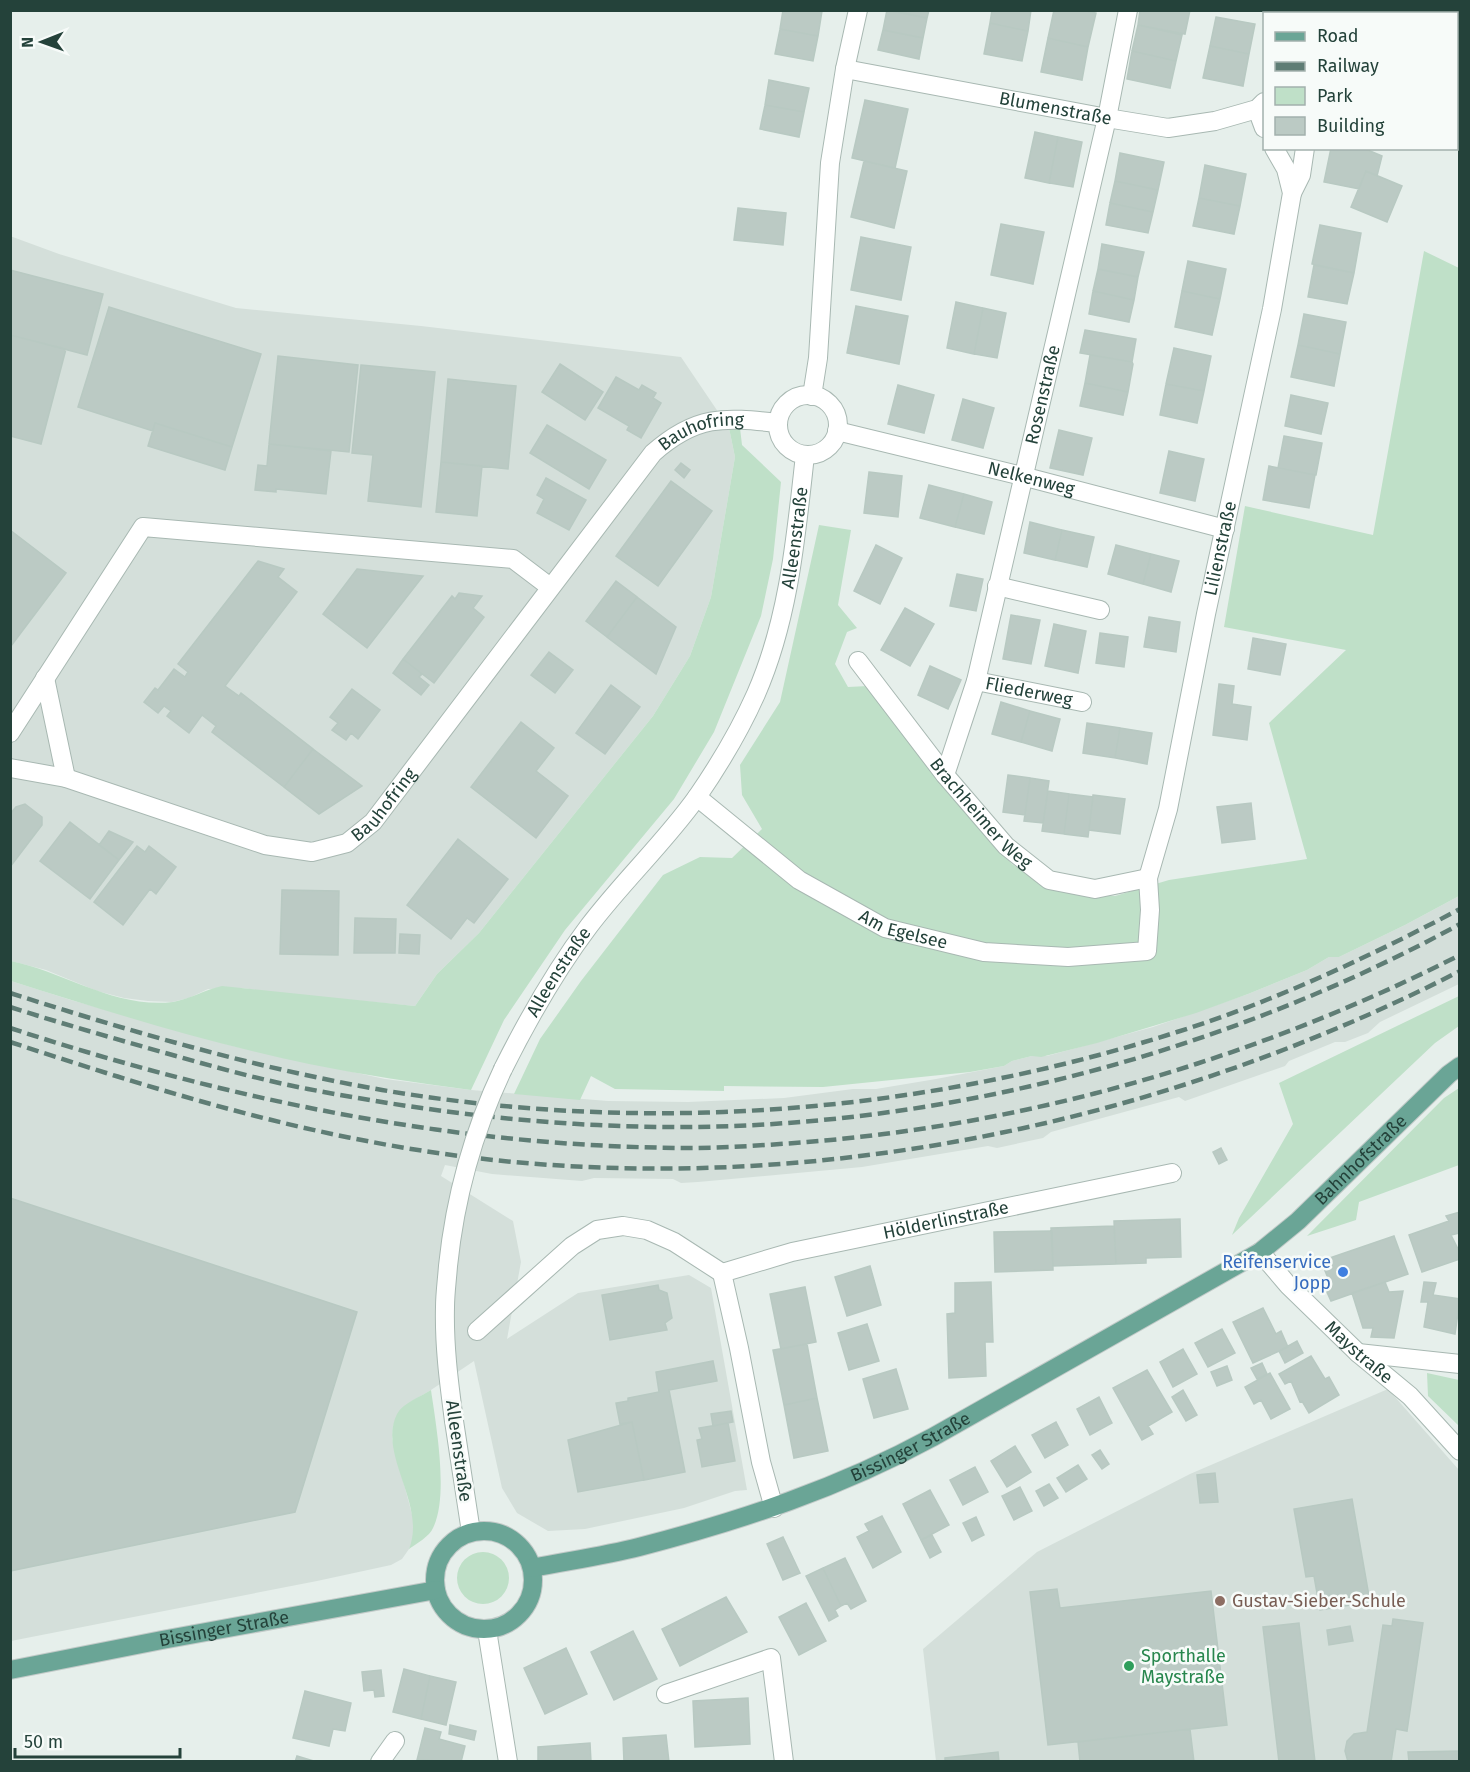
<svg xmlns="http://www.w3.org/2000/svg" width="1470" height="1772" viewBox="0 0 1470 1772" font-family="'Fira Sans',sans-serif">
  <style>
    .built { fill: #d4dfda }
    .green { fill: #bfe0c8 }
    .building { fill: #bbcac4; stroke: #b8c9c2; stroke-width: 1.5 }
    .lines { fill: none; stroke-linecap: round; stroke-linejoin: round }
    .minor-casing { stroke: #a8b8b2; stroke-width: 20 }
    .major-casing { stroke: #c2cac8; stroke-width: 20 }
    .minor { stroke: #fff; stroke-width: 18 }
    .major { stroke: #6aa596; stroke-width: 18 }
    .rail { stroke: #5f7d75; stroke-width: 4.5; stroke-dasharray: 12 6; stroke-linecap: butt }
    .minor-bridge-casing { stroke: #a8b8b2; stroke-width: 20; stroke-linecap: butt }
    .minor-bridge { stroke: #fff; stroke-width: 18 }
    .shop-dot { fill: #3f7fe0; stroke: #f7fbf9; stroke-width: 2 }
    .education-dot { fill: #8d6e63; stroke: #f7fbf9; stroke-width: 2 }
    .leisure-dot { fill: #2e9e5b; stroke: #f7fbf9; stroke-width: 2 }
    .labels { text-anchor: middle; stroke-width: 5; stroke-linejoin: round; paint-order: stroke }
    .street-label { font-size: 18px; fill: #24423a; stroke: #f7fbf9 }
    .shop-label { font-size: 18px; fill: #366cbe; stroke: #f7fbf9; text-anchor: end }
    .education-label { font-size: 18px; fill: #785e54; stroke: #f7fbf9; text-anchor: start }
    .leisure-label { font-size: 18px; fill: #27864d; stroke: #f7fbf9; text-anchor: start }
  </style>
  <rect width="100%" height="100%" fill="#e6efeb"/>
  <path class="built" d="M10,236l49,18 177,54 185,18 260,31 48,71 6,29 -24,140 -21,59 -37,60 -174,217 -42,41 -22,32 -139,-13 -33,-5 -35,1 -19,9 -17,4 -24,-1 -24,-3 -27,-7 -51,-21 -35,-9z
    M1459,896v88l-79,38 -12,11 -23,9h-10l-46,19 -4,5 -100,35 -6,-4 -128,35 -8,6 -46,10 -9,-2 -126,21 -164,15 -17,1 -8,-4 -79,-1 -12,3 -90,-7 -47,-9 -4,11 72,45 8,41 -14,77 71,-46 111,-18 22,13 36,202 -12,1 -51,17 -99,21 -37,2 -31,-18 -15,-25 -28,-127 -43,29 -22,13 -11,11 -5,12 -1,13 21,79 1,20 -5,11 -7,10 -11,6 -74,16 -306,60v-660l60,19 162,46 152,33 86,11 137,11 80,1 96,-4 69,-9h23l60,-10 68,-13 8,-5 20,-5h15l106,-29 95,-33 59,-24 22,-13h10l66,-32z
    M1388,1389l71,81v291h-523l-13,-112 114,-97 153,-78z"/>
  <path class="green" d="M1455,11h5l-1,116 -3,-22v-91l-2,-1z
    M1424,251l35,17v628l-54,29 -66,32h-10l-22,13 -59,24 -52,19 -99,30 -56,14 -9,-1 -20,5 -8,5 -34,6 -147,15 -99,-1v5l-109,-2 -24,-13 -11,24 -66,-6 26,-55 41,-58 82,-106 37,-18 32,1 30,-29 -20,-34 -2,-30 40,-63 39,-177 32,5 -13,75 19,23 -10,4 -12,32 13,23 20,-1 52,71 92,107 31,21 31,9 41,2 54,-16 138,-21 -38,-136 77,-73 -122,-23 21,-121 128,29z
    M729,428h11l2,17 39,37 -8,77 -12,57 -47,116 -40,67 -109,131 -61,90 -33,70c-54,-7 -108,-15 -162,-26 -101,-21 -200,-52 -298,-83v-20c54,11 104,48 162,41 17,-3 31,-12 49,-16l193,20 22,-32 42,-41 174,-217 37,-60 21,-59 24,-140z
    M1459,996v30l-24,17 -203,192 7,-17 54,-94 -14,-41z
    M1459,1088v77l-100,37 -3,18 -49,16 137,-138z
    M1427,1373l32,7v46l-31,-30z
    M431,1390c5,35 18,106 2,138 -3,8 -17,16 -24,21 18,-45 -32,-95 -12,-135 6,-11 23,-17 34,-24z
    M457 1578a26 26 0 1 1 52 0a26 26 0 1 1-52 0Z"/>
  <path class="building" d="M783,10l39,1 -4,25 -38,-7z
    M887,10l40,8 -4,20 -40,-8z
    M890,10h39l-2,8z
    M992,10h39l-3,21 -38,-8z
    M1054,10h28l14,3 -8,34 -40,-9z
    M1140,10h50l-5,24 -47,-9z
    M1349,10h40v4h-41z
    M1216,17l39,7 -6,30 -39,-8z
    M990,23l38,8 -6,30 -38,-7z
    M1138,25l44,10 -6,26 -44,-10z
    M780,29l38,7 -5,25 -38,-7z
    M883,30l40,8 -4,21 -41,-9z
    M1048,38l40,9 -6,33 -41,-8z
    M1210,46l39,8 -6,32 -40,-8z
    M1132,51l44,10 -6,27 -43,-9z
    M769,80l40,8 -5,24 -39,-7z
    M865,100l43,9 -13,59 -43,-10z
    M765,105l39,7 -5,25 -39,-8z
    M1035,132l23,5 -9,46 -24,-5z
    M1058,137l24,5 -9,45 -24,-4z
    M1331,148h32l19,8 -5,20 -11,-5 -7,18 -35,-7z
    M1120,153l44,9 -6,28 -43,-9z
    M864,161l43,10 -13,57 -43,-11z
    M1205,165l41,9 -6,32 -41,-8z
    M1366,171l36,15 -15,36 -36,-15z
    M1115,181l43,9 -5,22 -43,-9z
    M1199,198l41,8 -6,28 -41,-8z
    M1110,203l43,9 -5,21 -42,-8z
    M738,208l48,5 -3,32 -49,-5z
    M1001,224l43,8 -11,52 -42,-9z
    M1320,225l41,8 -7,40 -42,-9z
    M861,237l50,10 -10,53 -50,-10z
    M1102,244l42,8 -6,25 -40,-8z
    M1188,261l38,8 -6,30 -38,-8z
    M1314,265l40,8 -7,31 -39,-7z
    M1098,269l40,8 -4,23 -41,-9z
    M10,270l93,24 -16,61 -77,-20z
    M1093,291l41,9 -5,22 -40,-8z
    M1182,291l38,8 -8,36 -37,-8z
    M956,302l27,6 -9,46 -27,-6z
    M856,306l52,10 -9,48 -52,-11z
    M109,307l152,47 -29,93 -77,-24 -2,8 -75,-24z
    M983,308l23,5 -9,45 -23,-4z
    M1304,314l42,8 -6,32 -42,-9z
    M1085,330l51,9 -4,23 -52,-9z
    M10,335l56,14 -25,95 -31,-8z
    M1298,345l42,9 -6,32 -43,-9z
    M1174,348l37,8 -7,35 -38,-7z
    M1090,355l42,7 1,2 -5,28 -43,-9z
    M278,356l80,9 -9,87 -80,-8z
    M560,364l43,28 -18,28 -43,-28z
    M361,365l74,7 -14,135 -53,-6 5,-46 -21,-2z
    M616,377l23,13 3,-5 14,8 -3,5 8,5 -20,35 -14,-8 2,-4 -31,-18z
    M448,379l68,7 -8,83 -67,-7z
    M1085,383l43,9 -5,23 -43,-9z
    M1166,384l38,7 -7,32 -37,-8z
    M898,385l36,10 -10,38 -36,-9z
    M1291,395l37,8 -7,31 -36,-8z
    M963,399l31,9 -11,40 -31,-8z
    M155,423l77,24 -7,23 -77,-24z
    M547,425l59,35 -17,29 -59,-36z
    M1059,430l33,8 -9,37 -33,-7z
    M1284,436l38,7 -6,32 -38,-7z
    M269,444l62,7 -5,43 -50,-5v3l-21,-2 3,-25 9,1z
    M1169,451l35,8 -9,42 -35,-8z
    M441,462l41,4 -5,50 -41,-4z
    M681,463l9,7 -6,8 -9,-8z
    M1269,466l46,9 -6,33 -46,-8z
    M869,472l33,4 -4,41 -34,-4z
    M546,478l40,22 -17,30 -32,-17 7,-14 -7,-4z
    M671,481l41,30 -54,75 -42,-30z
    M929,485l35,9 -9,33 -35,-9z
    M964,494l28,8 -8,32 -29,-7z
    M1030,522l32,8 -7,30 -31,-7z
    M10,530l56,43 -55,73h-1z
    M1062,530l32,7 -7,30 -32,-7z
    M876,545l26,13 -22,46 -26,-13z
    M1116,545l35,9 -8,30 -35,-10z
    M1151,554l28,7 -8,31 -28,-8z
    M258,561l26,8 -6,8 19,15 -72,94 14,10 2,-3 72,56 -29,38 -72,-55 4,-6 -14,-11 -13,18 -22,-17 4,-5 -7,-5 -6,7 -14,-11 11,-14 3,2 16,-21 11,8 3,-5 -10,-8z
    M357,569l66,7 -56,72 -44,-34z
    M957,574l26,5 -7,32 -26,-5z
    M616,581l21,16 -30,40 -21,-16z
    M459,593l23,3 -9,12 11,9 -50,66 -31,-24 49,-63 3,3z
    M637,597l39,30 -20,47 -49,-37z
    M905,608l29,16 -24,42 -29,-16z
    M1011,615l29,5 -9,44 -28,-5z
    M1149,617l31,5 -4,30 -32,-5z
    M1054,624l32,7 -8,42 -33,-7z
    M1100,633l28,4 -4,30 -28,-4z
    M1253,638l33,6 -6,31 -32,-6z
    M549,652l24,18 -18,23 -24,-18z
    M403,659l19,15 -3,3 10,8 -8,10 -28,-22z
    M930,666l31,14 -13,29 -30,-14z
    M1219,684l15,2 -2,18 19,3 -4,33 -34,-5z
    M611,685l29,22 -35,47 -29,-21z
    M352,689l28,21 -22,29 -7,-6 -5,7 -14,-10 6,-7 -8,-6z
    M1001,702l29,9 -9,31 -29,-8z
    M1030,711l30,8 -8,32 -31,-9z
    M521,722l33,26 -18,23 32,25 -32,42 -65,-51z
    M1087,723l33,5 -5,30 -32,-5z
    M1120,728l32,5 -5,31 -32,-6z
    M313,749l49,37 -43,28 -35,-27z
    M1008,775l22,3 -5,37 -22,-3z
    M1030,778l19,3 -6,42 -19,-2z
    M1048,791l21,3 -5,40 -22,-3z
    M1069,794l24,3 -5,40 -24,-3z
    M1093,795l32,4 -5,35 -31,-4z
    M1251,803l4,36 -33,4 -5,-36z
    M25,804l17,13v8l-32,42v-53l6,-7z
    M70,822l49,38 -29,39 -50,-38z
    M109,831l24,11 -14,18 -20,-15z
    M458,839l50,40 -34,44 -7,-5 -16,21 -44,-34z
    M137,846l8,6 4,-6 27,21 -20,27 -6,-5 -27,36 -29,-23z
    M282,890l57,1 -1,64 -58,-1z
    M355,918l41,1 -1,34h-41z
    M400,934l20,1 -1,19 -20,-1z
    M1221,1148l6,12 -8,4 -6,-12z
    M10,1198l347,114 -62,200 -285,59z
    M1460,1212v21l-9,2 9,18v6l-38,13 -13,-37 40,-14 -3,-5z
    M1180,1219l1,38 -35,1v5l-30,1 -2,-43z
    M1114,1226l2,38 -63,2 -2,-38z
    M1052,1231l1,39 -58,2 -1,-40z
    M1394,1236l14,38 -77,27 -5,-11 6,-2 -11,-27z
    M870,1266l11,39 -34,11 -12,-39z
    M991,1282l2,60h-8l1,34 -37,2 -2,-64 8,-1v-30z
    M1385,1282l4,10 14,-1 -9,47 -23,-1 2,-9h-10l-11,-35z
    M1424,1282l12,1 -3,12 27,4 -5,35 -31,-7 4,-25h-7z
    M658,1285l1,5 8,3 5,25 -7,5 2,7 -57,10 -8,-45z
    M805,1287l11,55 -35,7 -11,-55z
    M1263,1308l13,26 5,-3 7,16 -35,16 -20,-41z
    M867,1324l12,37 -30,9 -11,-37z
    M1222,1329l13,24 -27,14 -13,-24z
    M1297,1341l6,12 -18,10 -6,-12z
    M807,1344l10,54 -33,7 -11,-55z
    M1183,1349l14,25 -24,13 -13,-25z
    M1311,1356l14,23 4,-2 10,18 -30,18 -7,-12 -2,1 -9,-21 -6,3 -6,-10z
    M713,1361l4,20 -48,9 16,82 -41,8 -12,-58 -12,2 -4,-21 12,-2v-3l31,-6 -3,-20z
    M1262,1363l5,11 -10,5 -6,-11z
    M1227,1366l5,14 -15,6 -6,-14z
    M896,1369l12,40 -34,9 -11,-39z
    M1147,1370l25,42 -24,14 5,8 -11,6 -29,-52z
    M1270,1373l20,36 -19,10 -10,-19 -7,4 -9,-17z
    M1183,1390l14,25 -11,6 -14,-24z
    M1099,1397l13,26 -22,12 -13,-26z
    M817,1398l11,53 -34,7 -10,-53z
    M731,1411l2,11 -20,4 -2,-12z
    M632,1422l12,58 -66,12 -10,-52z
    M1056,1422l12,23 -23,13 -13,-23z
    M728,1423l7,38 -33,6 -5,-27 5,-1 -3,-11z
    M1015,1446l16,26 -24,15 -16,-26z
    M1100,1450l9,14 -7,5 -10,-14z
    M1078,1465l9,14 -21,13 -9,-14z
    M975,1467l13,25 -25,13 -13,-25z
    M1215,1473l3,29 -18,1 -3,-28z
    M1049,1484l9,14 -14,8 -8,-15z
    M1020,1487l12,24 -18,9 -12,-24z
    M930,1490l19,35 -28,15 -18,-36z
    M1352,1499l18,103 -50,8 -6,-34 -8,1 -12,-68z
    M882,1516l19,36 -28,16 -16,-31 12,-6 -4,-7z
    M976,1517l8,18 -12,6 -9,-18z
    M932,1535l9,17 -11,6 -9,-18z
    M783,1537l17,36 -17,7 -16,-36z
    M845,1558l21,43 -15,8 -4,-6 -6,3 -18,-38z
    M823,1568l18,38 -6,4 3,6 -9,5 -23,-45z
    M1057,1589l3,19 151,-17 16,134 -179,20 -18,-153z
    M726,1597l21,35 -67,34 -18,-37z
    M806,1603l20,38 -27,14 -20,-38z
    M1393,1619l30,4 -16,108 -11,-2 -5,33h-43l-3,-11 2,-10 7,-7 13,-2 16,-107 9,1z
    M1299,1623l16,139h-36l-16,-135z
    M1350,1626l3,15 -24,4 -2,-15z
    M633,1631l24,48 -43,21 -23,-48z
    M566,1648l21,46 -42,20 -21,-46z
    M404,1669l26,7 -9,43 -28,-7z
    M381,1670l3,26 -9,1 -1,-7 -10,1 -2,-19z
    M430,1676l26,6 -10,43 -25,-6z
    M305,1691l46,12 -6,28 -12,-2 -4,17 -36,-8z
    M748,1698l2,46 -55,3 -2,-46z
    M450,1725l26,6 -2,9 -25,-6z
    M425,1728l16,4 -2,7 26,7 -4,16 -44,-2z
    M1190,1729l4,33h-114l-2,-20z
    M666,1735l3,27h-45l-1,-24z
    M590,1743l1,19h-53v-15z
    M1460,1751v11h-51l-1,-10z
    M998,1752l1,10h-54v-4z
    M297,1756l20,6h-22z"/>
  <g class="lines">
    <defs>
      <g id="minor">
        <path d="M1320,14l1,-4"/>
        <path id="s1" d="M845,69l262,49 61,10 47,-7 42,-12 7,-7"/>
        <path d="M1257,109l7,19"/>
        <path d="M1292,193l9,-18 4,-27"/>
        <circle cx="808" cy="425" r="30"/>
        <path d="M812,396l6,-38 12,-195 15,-94 13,-59"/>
        <path id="s2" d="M837,431l185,45 203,53"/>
        <path d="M997,586l103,24"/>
        <path id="s3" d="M858,661l87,114 61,71 43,34 46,9 53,-11"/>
        <path d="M45,678l21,100"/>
        <path id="s4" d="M976,681l106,21"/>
        <path d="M10,733l133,-206 370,32 37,28"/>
        <path id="s5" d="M10,768l56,10 199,67 47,7 35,-9 26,-21 280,-369c43,-38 70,-36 125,-30"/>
        <path id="s6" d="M945,775l31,-94 131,-563 21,-108"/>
        <path id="s7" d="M697,797l102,83 86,48 99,24 84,5 79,-6 3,-41 -2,-32 20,-69 38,-195 66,-305 20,-116 -6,-24 -12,-21"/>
        <path id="s8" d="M503,1069c25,-50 52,-98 86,-143 34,-45 76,-84 108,-129 22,-32 43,-67 59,-103 33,-75 40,-158 49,-239"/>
        <path id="s9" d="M1260,1252l28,33 70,68 52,43 50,55"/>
        <path d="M477,1331l95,-85 25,-16 26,-4 24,4 27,12 48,31"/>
        <path d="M1358,1353l102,11"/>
        <path d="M454,1421l17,111"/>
        <path id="s10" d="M774,1508l-13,-46 -22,-114 -17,-75 70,-21 380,-79"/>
        <path d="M487,1630l21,132"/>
        <path d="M666,1694l105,-36 13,104"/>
        <path d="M380,1762l15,-21"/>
      </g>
      <g id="major">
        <circle cx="484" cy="1580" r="49"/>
        <path id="s11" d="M532,1568c35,-7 72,-12 107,-21 104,-27 200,-59 294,-110l327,-185 38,-31 151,-147 11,-8"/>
        <path id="s12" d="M10,1670l152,-30 274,-50"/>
      </g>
    </defs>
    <use href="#minor" class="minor-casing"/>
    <use href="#major" class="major-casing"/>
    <use href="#minor" class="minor"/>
    <use href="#major" class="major"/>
    <path class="rail" d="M10,993c122,39 246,75 372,97 265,45 539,24 795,-58 98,-31 192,-75 283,-123
      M10,1007c53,17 106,32 159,47 46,13 92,26 139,35 125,24 253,39 381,38 264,-2 539,-76 771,-203
      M10,1028c220,72 446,119 677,120 40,0 81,-3 120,-6 227,-18 450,-84 653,-187
      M10,1042c119,39 239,77 362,100 366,70 758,-2 1088,-171"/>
    <defs>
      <path id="minor-bridge" d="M454,1421c-5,-38 -10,-75 -9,-114 0,-13 2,-27 3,-41 7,-68 25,-134 55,-197"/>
    </defs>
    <use href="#minor-bridge" class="minor-bridge-casing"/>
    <use href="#minor-bridge" class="minor-bridge"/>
  </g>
  <circle class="shop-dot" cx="1343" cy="1272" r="6"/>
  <circle class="education-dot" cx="1220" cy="1601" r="6"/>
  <circle class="leisure-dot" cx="1129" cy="1666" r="6"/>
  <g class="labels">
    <g class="street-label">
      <text dy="6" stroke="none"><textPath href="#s1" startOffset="214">Blumenstraße</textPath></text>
      <text dy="6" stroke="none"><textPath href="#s6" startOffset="393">Rosenstraße</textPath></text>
      <text dy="6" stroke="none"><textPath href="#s5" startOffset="902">Bauhofring</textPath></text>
      <text dy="6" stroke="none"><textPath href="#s2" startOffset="200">Nelkenweg</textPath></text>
      <text dy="6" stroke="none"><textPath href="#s8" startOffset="616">Alleenstraße</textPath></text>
      <text dy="6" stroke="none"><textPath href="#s7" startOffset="906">Lilienstraße</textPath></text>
      <text dy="6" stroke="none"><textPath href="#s4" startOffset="54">Fliederweg</textPath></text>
      <text dy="6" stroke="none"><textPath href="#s5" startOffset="404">Bauhofring</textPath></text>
      <text dy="6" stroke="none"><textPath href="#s3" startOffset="196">Brachheimer Weg</textPath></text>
      <text dy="6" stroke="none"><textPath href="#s7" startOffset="248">Am Egelsee</textPath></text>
      <text dy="6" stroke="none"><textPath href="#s8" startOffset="112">Alleenstraße</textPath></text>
      <text dy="6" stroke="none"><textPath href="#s11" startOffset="936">Bahnhofstraße</textPath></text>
      <text dy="6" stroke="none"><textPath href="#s10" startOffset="471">Hölderlinstraße</textPath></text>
      <text dy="6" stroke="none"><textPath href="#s9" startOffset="141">Maystraße</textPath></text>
      <text dy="6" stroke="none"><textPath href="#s11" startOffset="399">Bissinger Straße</textPath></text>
      <text transform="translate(459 1451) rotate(82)" y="6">Alleenstraße</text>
      <text dy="6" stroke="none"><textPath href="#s12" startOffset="218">Bissinger Straße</textPath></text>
    </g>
    <g class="shop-label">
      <text x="1331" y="1268">Reifenservice<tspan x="1331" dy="21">Jopp</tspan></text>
    </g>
    <g class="education-label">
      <text x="1232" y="1607">Gustav-Sieber-Schule</text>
    </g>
    <g class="leisure-label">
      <text x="1141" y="1662">Sporthalle<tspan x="1141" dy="21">Maystraße</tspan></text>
    </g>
  </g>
  <rect width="1470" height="1772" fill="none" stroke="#24423a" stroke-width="24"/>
  <rect x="1263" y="12" width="195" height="138" fill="#f7fbf9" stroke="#a3b1ad" stroke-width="1.5"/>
  <rect x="1275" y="32" width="30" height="9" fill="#6aa596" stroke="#a3b1ad" stroke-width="1.5"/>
  <text x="1317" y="42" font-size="18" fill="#24423a">Road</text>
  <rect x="1275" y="62" width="30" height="9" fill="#5f7d75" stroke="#a3b1ad" stroke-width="1.5"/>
  <text x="1317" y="72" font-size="18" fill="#24423a">Railway</text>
  <rect x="1275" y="87" width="30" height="18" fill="#bfe0c8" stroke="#a3b1ad" stroke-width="1.5"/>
  <text x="1317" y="102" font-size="18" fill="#24423a">Park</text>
  <rect x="1275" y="117" width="30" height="18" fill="#bbcac4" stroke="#a3b1ad" stroke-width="1.5"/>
  <text x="1317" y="132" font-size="18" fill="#24423a">Building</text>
  <g transform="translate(42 42) rotate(269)" stroke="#f7fbf9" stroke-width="4.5" paint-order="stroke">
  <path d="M0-4.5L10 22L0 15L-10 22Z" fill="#24423a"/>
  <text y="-9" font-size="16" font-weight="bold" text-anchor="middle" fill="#24423a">N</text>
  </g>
  <path d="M15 1748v9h165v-9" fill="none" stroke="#24423a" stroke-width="3"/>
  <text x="24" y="1748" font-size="18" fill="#24423a" stroke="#f7fbf9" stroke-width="4.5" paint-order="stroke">50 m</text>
</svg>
